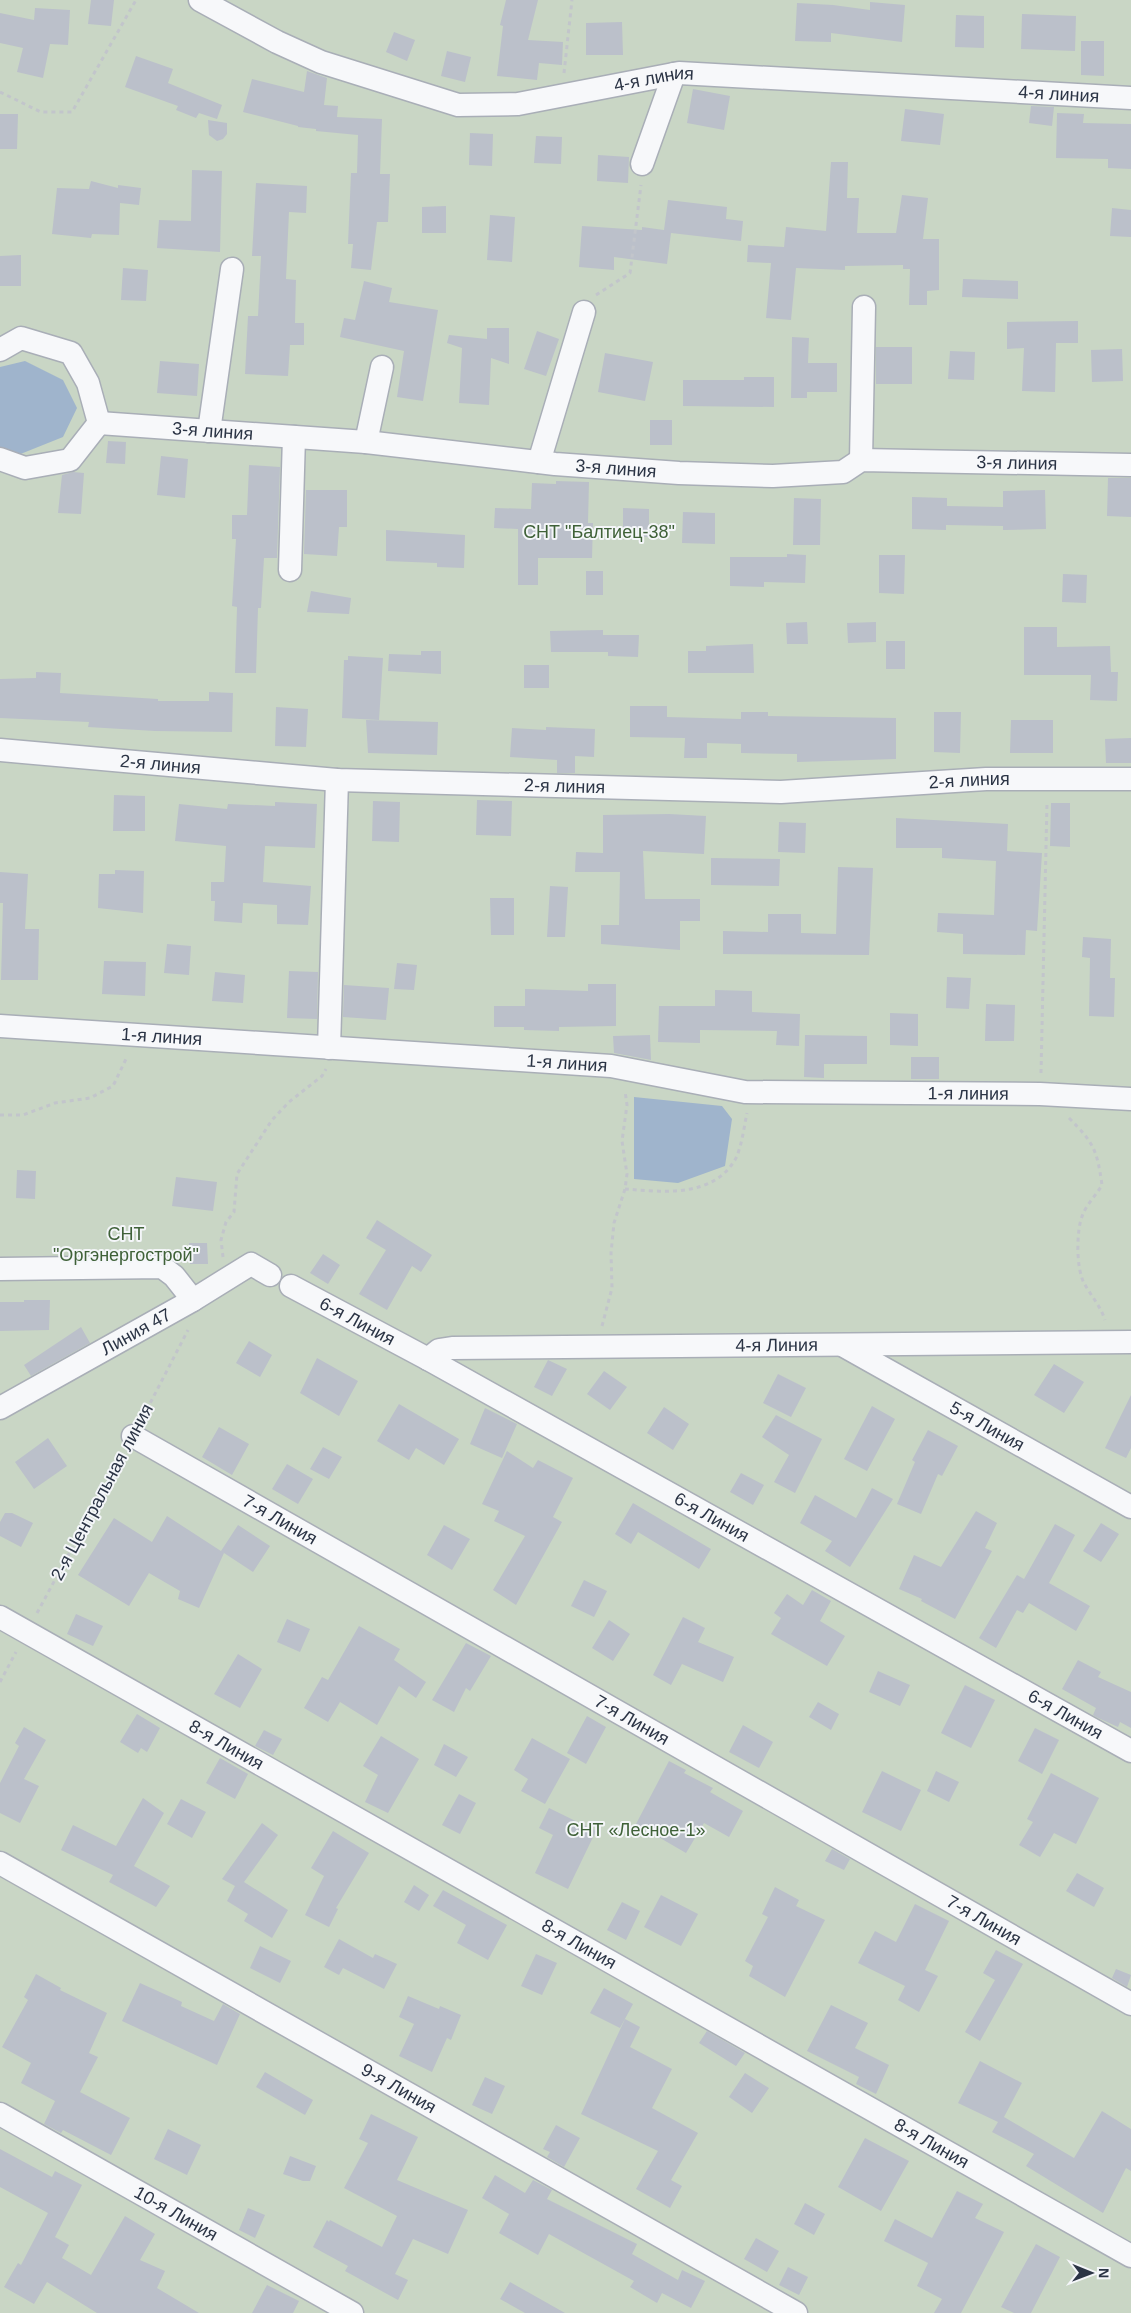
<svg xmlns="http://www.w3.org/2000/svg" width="1131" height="2313" viewBox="0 0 1131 2313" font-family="Helvetica,sans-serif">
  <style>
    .green { fill: #c9d6c5 }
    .water { fill: #9fb4cc }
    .building { fill: #bbc0ca }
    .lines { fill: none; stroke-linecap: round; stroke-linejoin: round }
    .street-casing { stroke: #a9aeb7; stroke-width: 25 }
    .path { stroke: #c2c5cb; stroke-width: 3; stroke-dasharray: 4 4; stroke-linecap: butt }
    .street { stroke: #f7f8fa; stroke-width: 22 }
    .labels { text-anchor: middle; stroke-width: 4; stroke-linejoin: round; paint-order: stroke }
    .street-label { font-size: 18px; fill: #2b3445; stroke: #f4f6f9 }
    .park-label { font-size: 18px; fill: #3f6138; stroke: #f4f6f9 }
  </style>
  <rect width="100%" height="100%" fill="#e4e7ec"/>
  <path class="green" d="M0,0h1131v2313h-1131z"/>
  <path class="water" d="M25,361l38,19 14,28 -14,29 -45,18 -18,-8v-80z
    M634,1097l88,9 10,13 -7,47 -47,17 -44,-4z"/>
  <path class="building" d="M91,0h23l-3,26 -23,-2z
    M506,0h32l-10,40 35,2 -1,23 -23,-2 -2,17 -40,-4 6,-50 -3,-1z
    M870,2l35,3 -3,37 -71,-9v9l-36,-1 2,-38 36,2 37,5z
    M35,8l35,2 -2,35 -18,-1 -7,34 -26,-6 6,-24 -23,-5v-30l34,7z
    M1022,14l54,2 -1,35 -54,-2z
    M956,15l28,1v32l-29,-1z
    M622,22l1,33h-37v-32z
    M394,32l21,8 -8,21 -21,-9z
    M1081,41h23v35l-23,-1z
    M447,51l24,6 -6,25 -24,-6z
    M136,56l37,13 -5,14 54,22 -5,14 -18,-6 -3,5 -20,-8 2,-4 -53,-19z
    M307,71l20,7 -3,27 14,1 -1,11 45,2 -2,55h10l-2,48h-11l-6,48 -20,-2 2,-24h-5l3,-71h6l1,-38 -42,-4v-2l-18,-2v-1l-55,-14 9,-33 52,13z
    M693,89l37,7 -6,34 -37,-7z
    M1031,106l23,1 -2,19 -23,-3z
    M905,109l39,5 -4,31 -39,-4z
    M1057,113l27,1 -1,9 48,1v45l-23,-1v-9l-52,-1z
    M0,114h18l-1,35h-17z
    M208,120l19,3v11l-4,5 -6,2 -8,-6z
    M470,133l23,1 -1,32 -23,-1z
    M536,136l26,1 -1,27 -27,-1z
    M598,155l31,2 -1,26 -31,-2z
    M831,162h17l-1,36h12l-2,35h39l6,-38 26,3 -5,41h16v51l-12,1v14h-18l1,-36h-7v-4l-58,1v4l-49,-2 -5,52 -25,-2 5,-55 -24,-1 1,-17 36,2 2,-20 40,4z
    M192,170l30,1 -2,81 -63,-4 2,-28 32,1z
    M91,181l27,7v-3l23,3 -2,17 -19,-2 -1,32 -27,-1 -1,4 -39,-4 5,-46 32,1z
    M256,183l51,3 -1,27 -17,-1 -3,67 10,1 -1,43h9v22h-14l-2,31 -43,-2 3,-58h10l3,-60h-9z
    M668,200l59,7 -1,12 17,2 -2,20 -70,-8 -4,31 -53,-7v13l-35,-3 3,-41 60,4v-3l22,3z
    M446,206v27h-24v-26z
    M1112,208l19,2v27l-21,-1z
    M490,215l25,2 -3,45 -25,-2z
    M21,255v31h-21v-30z
    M123,268l25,2 -2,31 -25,-1z
    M963,279l55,2v18l-56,-2z
    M364,281l28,7 -3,14 49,8 -15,91 -26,-4 7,-46 -64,-14 4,-19 11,2z
    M1078,321v22h-22l-1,49 -33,-1 2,-43 -17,1v-27z
    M487,328h22v36l-18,-6 -2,47 -30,-2 3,-55 -15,-5 2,-8 38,4z
    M537,331l22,8 -13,37 -22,-7z
    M792,337l17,1 -1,25h29v29h-30v6h-16z
    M876,347h36v37h-36z
    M1122,349l1,32 -31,1 -1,-32z
    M950,351l25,1 -1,28 -26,-1z
    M605,353l48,9 -8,39 -47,-9z
    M160,361l39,3 -2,32 -40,-3z
    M744,377h30v30l-91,-1v-26h61z
    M650,420h22v25h-22z
    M108,441l18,1 -1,22 -19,-1z
    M161,456l27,3 -3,39 -28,-3z
    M249,465l31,2 -3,91h-13l-3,50h-3l-2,65h-21l2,-66 -5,-1 4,-67h-4v-24h15z
    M73,472l11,1 -3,41 -23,-1 4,-38z
    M1108,478h23v39l-24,-1z
    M556,481l33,1 -1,41h5l-1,35h-54v27h-20v-56l-24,-1 1,-20 36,1 1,-26 24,1z
    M306,490h41v37h-8l-2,29 -33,-2z
    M1045,490l1,39 -43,1v-4l-57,-1v5l-34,-1v-32l35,1v8l56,1v-16z
    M794,498l27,1 -1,46h-27z
    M623,508l26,1v28l-26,-1z
    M683,512l32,1v31l-33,-1z
    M386,530l79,5 -1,33 -27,-1v-4l-51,-2z
    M787,554l19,1 -1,28 -41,-1v5l-34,-1v-29h57z
    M879,555h26l-1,39 -25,-1z
    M586,571h17v24h-17z
    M1063,574l24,1 -1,28 -24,-1z
    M311,591l40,7 -2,16 -42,-2z
    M807,622l1,22h-21l-1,-21z
    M876,622v20l-28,1 -1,-20z
    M1024,627h33v20l53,-1 1,26h7l-1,29 -27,-1 1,-25h-67z
    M603,630v5h36l-1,22 -30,-1v-4h-57l-1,-21z
    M886,641h19v28h-19z
    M753,644l1,29h-66v-22h18v-5z
    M421,651h20v23l-53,-3 1,-17 32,1z
    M348,656l35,2 -4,62 -37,-2 2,-58h4z
    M524,665h25v23h-25z
    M36,672l25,1 -1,20 98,6v2h51v-9l24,1 -1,39 -77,-1 -67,-4 1,-5 -89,-4v-39l36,-1z
    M630,706h37v11l74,2v-7h27v4l128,2v41l-99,3v-8l-56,-1v-9l-34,-1v15h-23l1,-20 -55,-1z
    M276,707l32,2 -2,38 -31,-1z
    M934,712h27l-1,41 -26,-1z
    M366,720l72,2 -1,33 -69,-2z
    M1011,720h42v33h-43z
    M546,727l49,2 -1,28 -19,-1v17h-18v-13l-47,-3 2,-29 34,2z
    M1131,738v25h-25l-1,-24z
    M114,795l31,1v35h-32z
    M477,800l35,1 -1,35 -35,-1z
    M373,801l27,1 -1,40 -27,-1z
    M275,802l42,2 -2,44 -50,-2 -2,36 48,4 -3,39 -31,-1v-19l-34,-2 -1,20 -28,-2 1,-20h-4v-19h13l2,-36 -51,-5 4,-37 48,5 1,-5 47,2z
    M1051,803h19v44l-20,-1z
    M669,814l37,2 -2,38 -61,-3 2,48h55v22h-20v29l-79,-6v-19h18l1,-53h-45l1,-20 27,1v-38z
    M896,818l112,6 -1,27 35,2 -5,78 -11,-1 -1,25 -62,-1v-20l-26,-2 1,-19 56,2 2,-54 -54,-3v-10h-46z
    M779,822l27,1 -1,30 -27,-1z
    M711,858l69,1 -1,27 -68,-1z
    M838,867l35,1 -4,87 -146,-1v-23l45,1v-18h33v19l35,1z
    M115,870l29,1 -1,42 -45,-5 1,-34h16z
    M0,872l28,2 -3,55h14l-1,51h-37l2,-77h-3z
    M550,886l18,1 -3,50h-18z
    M490,898h24v37h-23z
    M1083,937l28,2 -1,39h5l-1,39 -25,-1 1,-58 -8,-1z
    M167,944l24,2 -2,29 -25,-2z
    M104,961l42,1 -1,34 -43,-2z
    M397,963l20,2 -3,25 -20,-1z
    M289,971l29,1 -1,47 -30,-1z
    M215,972l30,3 -2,28 -31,-2z
    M947,977l24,1 -2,31 -23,-1z
    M588,984h28v42l-57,1v4l-35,-1v-3h-30v-21h31v-17l63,2z
    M344,985l45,3 -3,32 -43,-3z
    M715,990l37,1v21l48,2 -1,32 -23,-1 1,-14 -77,-1v13l-42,-1 1,-36h56z
    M986,1004l29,1 -1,36h-29z
    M890,1013l28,1v32l-28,-1z
    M650,1035l1,25 -37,-7 -1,-17z
    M805,1035l62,1v28h-43v14l-20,-1z
    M911,1057h28v22h-28z
    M17,1170l19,1 -1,28 -19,-1z
    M176,1177l41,5 -4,29 -41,-5z
    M377,1220l55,35 -11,17 -9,-6 -25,44 -28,-16 27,-44 -20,-12z
    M189,1243h18l1,21h-18z
    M323,1254l17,11 -12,19 -18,-11z
    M24,1300h26l-1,30 -49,1v-29h24z
    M81,1327l9,16 -59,33 -7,-11z
    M249,1341l23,14 -12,22 -24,-14z
    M317,1358l41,23 -19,35 -39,-23z
    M548,1360l19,9 -15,27 -18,-9z
    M1054,1364l30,18 -20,31 -30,-18z
    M604,1371l23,16 -17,23 -23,-16z
    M778,1374l28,14 -15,29 -28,-14z
    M1131,1395v53l-5,10 -21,-10z
    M399,1404l60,35 -15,26 -28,-17 -7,12 -32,-19z
    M872,1406l23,13 -28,52 -23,-12z
    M664,1407l25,17 -16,26 -26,-17z
    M485,1408l32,16 -15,34 -32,-14z
    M776,1415l46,24 -27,54 -21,-11 15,-27 -27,-18z
    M219,1427l30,17 -17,31 -30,-18z
    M928,1430l30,16 -16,30 -4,-2 -17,40 -24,-10 18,-42 -3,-2z
    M48,1438l19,28 -33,23 -19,-27z
    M323,1447l19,10 -13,22 -19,-10z
    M507,1451l26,17 5,-8 35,18 -20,39 9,5 -46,83 -23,-15 32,-54 -31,-15 5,-10 -17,-7z
    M287,1464l26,15 -15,25 -26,-15z
    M741,1473l23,12 -11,20 -23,-13z
    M872,1488l21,11 -43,68 -25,-16 7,-10 -32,-18 15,-28 41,23z
    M633,1503l78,46 -12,20 -61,-37 -7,12 -16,-10z
    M976,1511l21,12 -12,25 7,3 -37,68 -34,-18 1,-2 -23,-10 15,-34 27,12z
    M5,1513h7l21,10 -12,24 -21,-11v-14z
    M167,1516l57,37 -25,55 -21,-9 2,-8 -31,-18 -20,33 -51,-31 36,-57 38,24z
    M1101,1523l18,11 -18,28 -18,-11z
    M1055,1524l20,11 -26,48 41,23 -14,25 -47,-28 -6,10 -6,-3 -21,38 -17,-10 38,-63 7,4z
    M238,1525l32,21 -17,26 -32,-21z
    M444,1525l26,14 -18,31 -25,-15z
    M584,1580l23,11 -13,26 -23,-11z
    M812,1590l19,11 -11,20 25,15 -18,30 -56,-32 10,-16 -7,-5 13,-19 16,11z
    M76,1614l27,12 -10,20 -26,-12z
    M683,1617l22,11 -7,14 36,15 -11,25 -41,-18 -11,21 -18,-10z
    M287,1619l23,10 -10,23 -23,-10z
    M609,1620l21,14 -17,27 -21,-13z
    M359,1626l41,23 -6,11 32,22 -10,16 -17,-12 -22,39 -37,-23 -12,20 -24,-14 18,-31 6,3z
    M466,1643l25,13 -21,35 -4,-3 -12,24 -22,-12z
    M238,1654l24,15 -22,39 -26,-14z
    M1078,1660l23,12 -3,5 33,15v36l-11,-6 -2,5 -22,-10 -3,-2 3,-7 -34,-19z
    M878,1671l32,14 -10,21 -31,-14z
    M965,1685l30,15 -24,48 -30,-15z
    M818,1702l21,12 -8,16 -22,-13z
    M137,1714l23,14 -13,24 -6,-4 -3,5 -18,-11z
    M587,1716l19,11 -20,37 -19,-11z
    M743,1725l30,17 -14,26 -30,-16z
    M24,1727l22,13 -22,39 15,7 -19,37 -20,-10v-30l19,-37 -4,-3z
    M1035,1728l24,12 -17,34 -24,-13z
    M264,1730l18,9 -9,16 -18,-9z
    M381,1736l38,23 -31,54 -23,-11 13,-27 -15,-9z
    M532,1738l38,21 -25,45 -24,-13 7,-12 -14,-9z
    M444,1744l24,13 -12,20 -22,-12z
    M220,1758l28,16 -13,25 -29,-16z
    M669,1761l17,9 -2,3 29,15 -3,4 33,19 -14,26 -25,-14 -18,30 -50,-29z
    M882,1771l39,19 -20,41 -39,-19z
    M936,1771l23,11 -10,20 -22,-11z
    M1051,1773l48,25 -23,46 -22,-11 -14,24 -21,-12 14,-23 -6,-3z
    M459,1794l17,9 -16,31 -18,-9z
    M143,1798l21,15 -30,53 36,20 -14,21 -47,-25 4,-7 -52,-25 12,-25 43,21z
    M181,1799l25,13 -14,26 -25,-14z
    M549,1808l47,23 -28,58 -33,-16 18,-38 -14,-7z
    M262,1823l16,12 -34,47 44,28 -16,28 -28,-17 4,-7 -21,-13 8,-15 -13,-7z
    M333,1831l36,22 -33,55 2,1 -9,18 -24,-12 19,-39 -13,-8z
    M832,1849l18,10 -6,11 -19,-9z
    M1077,1873l27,15 -10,19 -28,-16z
    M414,1885l15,10 -10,16 -15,-9z
    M775,1887l24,13 -3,6 29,14 -40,77 -36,-21 4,-10 -8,-5 23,-44 -6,-3z
    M443,1890l64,35 -19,35 -31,-17 9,-18 -33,-19z
    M661,1895l37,19 -17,32 -37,-19z
    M622,1902l18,9 -14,29 -19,-10z
    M915,1904l34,17 -24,49 13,6 -19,36 -21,-12 7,-14 -47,-23 17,-32 21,11z
    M339,1939l34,19 2,-4 22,10 -13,25 -41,-21 -4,7 -15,-8z
    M260,1946l31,15 -11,22 -30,-15z
    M996,1950l27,14 -43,77 -15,-9 30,-52 -12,-7z
    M536,1954l21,9 -15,32 -21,-9z
    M1116,1969l15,6 -4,12 -15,-9z
    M36,1974l25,14 -1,2 47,23 -18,40 9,4 -18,35 50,26 -19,37 -48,-25 -2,3 -17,-9 11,-23 -34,-18 10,-20 -29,-16 26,-47 -4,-3z
    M140,1983l42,19 -1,4 33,15 9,-17 17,10 -23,51 -95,-44z
    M604,1988l29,16 -13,24 -30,-15z
    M408,1996l31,13 1,-3 21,9 -10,25 -4,-2 -15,34 -33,-16 15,-32 -15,-7z
    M831,2005l37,18 -13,25 34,17 -13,29 -20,-10 3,-7 -52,-26z
    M625,2019l15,8 -10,20 42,22 -20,39 46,25 -27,47 11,6 -12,22 -34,-19 22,-38 -77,-37z
    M707,2031l38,22 -9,13 -37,-23z
    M980,2061l42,22 -18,34 70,41 28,-47 29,18v42l-5,-3 -23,45 -77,-47 8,-12 -42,-22 6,-10 -40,-19z
    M265,2072l48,28 -8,15 -49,-28z
    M745,2073l24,15 -17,25 -23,-16z
    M485,2077l20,9 -13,28 -20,-9z
    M371,2114l47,23 -21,43 71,30 -20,44 -35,-15 -18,35 13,6 -10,20 -53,-29 3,-5 -35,-19 14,-27 2,2 1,-2 52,27 15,-31 -53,-28 24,-45 -9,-4z
    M556,2125l24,13 -16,29 -17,-10 3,-5 -7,-3z
    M168,2129l33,16 -14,30 -33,-16z
    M865,2138l44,23 -28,50 -43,-24z
    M0,2149l52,28 3,-6 27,14 -27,52 14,8 -7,13 29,17 34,-59 30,18 -15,26 25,11 -8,17 42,25h-102l-50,-31 -13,22 -30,-17 14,-24 3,2 27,-52 -48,-26z
    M290,2156l26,10 -6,15h-7l-20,-7z
    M495,2175l30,18 8,-13 19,10 -5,9 90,45 -5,10 46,26 4,-10 23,11 -14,27 -29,-15 -5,10 -27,-16 4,-6 -85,-47 -11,21 -39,-22 10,-19 -27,-16z
    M957,2191l26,13 -8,14 29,14 -43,81h-27l8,-14 -25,-13 11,-23 -44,-22 11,-22 37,19z
    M805,2203l20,11 -11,21 -20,-11z
    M248,2208l17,7 -10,23 -16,-8z
    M756,2238l23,13 -12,21 -23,-13z
    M1036,2244l24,13 -29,56h-17l-13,-6z
    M788,2267l20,10 -9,18 -20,-10z
    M510,2282l55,31h-40l-25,-14z
    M267,2285l32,16 -6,12h-41z"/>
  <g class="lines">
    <defs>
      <g id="street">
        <path id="s1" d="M200,0l77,42 44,20 137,43 60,-1 161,-31 452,25"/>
        <path d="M642,164l32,-90"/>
        <path d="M0,350l21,-12 50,15 17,30 11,40 -29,37 -45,8 -25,-9"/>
        <path id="s2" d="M99,423l267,19 189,22 124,9 94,3 70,-4 18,-12 270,5"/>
        <path d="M209,431l23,-162"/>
        <path d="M366,442l16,-75"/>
        <path d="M861,460l3,-153"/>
        <path d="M539,462l45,-150"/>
        <path d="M290,570l4,-133"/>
        <path id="s3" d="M0,750l337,30 444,12 205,-13h145"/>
        <path id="s4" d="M0,1026l611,40 134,26 295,2 91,5"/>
        <path d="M329,1048l8,-268"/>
        <path d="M0,1269l162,-2 12,9 19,24"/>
        <path id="s5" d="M291,1286l137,73 703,392"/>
        <path id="s6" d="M844,1346l287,161"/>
        <path id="s7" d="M428,1359l11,-9 13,-2 679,-6"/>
        <path id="s8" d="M0,1408l193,-108 58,-36 19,11"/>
        <path id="s9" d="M133,1436l998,568"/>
        <path id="s10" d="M0,1617l1131,639"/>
        <path id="s11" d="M0,1863l796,450"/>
        <path id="s12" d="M0,2114l352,199"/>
      </g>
    </defs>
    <use href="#street" class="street-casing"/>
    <path class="path" d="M564,73l8,-73
      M0,92l41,20h31l64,-112
      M596,295l34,-22 11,-88
      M1041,1073l6,-271
      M0,1115h23l32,-12 35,-5 23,-12 14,-29
      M1069,1118c25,25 28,32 33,67 -5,9 -15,19 -19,29 -7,15 -7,54 1,69 7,13 16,22 21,37
      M625,1189c39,3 89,9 111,-31 6,-13 8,-31 11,-45
      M223,1257l-2,-17 5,-18 8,-10 3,-38 35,-54 17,-18 33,-26 4,-7
      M602,1326l10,-38 -1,-35 3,-30 11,-34 2,-15 -5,-33 5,-36 -2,-14
      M143,1417l45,-87
      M37,1613l85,-157
      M0,1682l16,-30"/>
    <use href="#street" class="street"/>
  </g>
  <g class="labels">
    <g class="street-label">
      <text dy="6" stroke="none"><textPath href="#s1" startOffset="478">4-я линия</textPath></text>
      <text dy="6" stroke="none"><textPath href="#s1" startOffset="884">4-я линия</textPath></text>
      <text dy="6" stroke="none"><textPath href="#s2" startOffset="114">3-я линия</textPath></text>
      <text dy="6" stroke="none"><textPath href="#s2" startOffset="924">3-я линия</textPath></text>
      <text dy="6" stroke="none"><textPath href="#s2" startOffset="519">3-я линия</textPath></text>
      <text dy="6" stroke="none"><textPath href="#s3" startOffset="161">2-я линия</textPath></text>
      <text dy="6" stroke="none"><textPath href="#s3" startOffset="971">2-я линия</textPath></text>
      <text dy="6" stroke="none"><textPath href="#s3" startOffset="566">2-я линия</textPath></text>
      <text dy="6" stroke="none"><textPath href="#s4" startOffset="162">1-я линия</textPath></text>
      <text dy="6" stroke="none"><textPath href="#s4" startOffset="568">1-я линия</textPath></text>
      <text dy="6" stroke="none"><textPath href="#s4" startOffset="972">1-я линия</textPath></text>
      <text dy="6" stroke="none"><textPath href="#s5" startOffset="75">6-я Линия</textPath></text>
      <text dy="6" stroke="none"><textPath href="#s8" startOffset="156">Линия 47</textPath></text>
      <text dy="6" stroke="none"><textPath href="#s7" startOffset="352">4-я Линия</textPath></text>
      <text dy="6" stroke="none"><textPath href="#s6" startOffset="164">5-я Линия</textPath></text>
      <text transform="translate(102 1492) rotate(-62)" y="6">2-я Центральная линия</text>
      <text dy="6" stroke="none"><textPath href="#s5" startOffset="480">6-я Линия</textPath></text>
      <text dy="6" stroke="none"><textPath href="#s9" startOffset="169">7-я Линия</textPath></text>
      <text dy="6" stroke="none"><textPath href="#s5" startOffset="885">6-я Линия</textPath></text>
      <text dy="6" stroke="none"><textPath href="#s9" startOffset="574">7-я Линия</textPath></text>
      <text dy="6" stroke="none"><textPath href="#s10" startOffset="260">8-я Линия</textPath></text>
      <text dy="6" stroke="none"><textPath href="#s9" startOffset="979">7-я Линия</textPath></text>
      <text dy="6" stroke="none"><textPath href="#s10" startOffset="665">8-я Линия</textPath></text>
      <text dy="6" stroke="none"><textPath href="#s11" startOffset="458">9-я Линия</textPath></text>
      <text dy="6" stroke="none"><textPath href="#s10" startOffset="1070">8-я Линия</textPath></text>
      <text dy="6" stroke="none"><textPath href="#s12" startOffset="202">10-я Линия</textPath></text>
    </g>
    <g class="park-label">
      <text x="599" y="538">СНТ "Балтиец-38"</text>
      <text x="126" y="1240">СНТ<tspan x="126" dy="21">"Оргэнергострой"</tspan></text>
      <text x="636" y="1836">СНТ «Лесное-1»</text>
    </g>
  </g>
  <g transform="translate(1091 2273) rotate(91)" stroke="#f4f6f9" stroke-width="4" paint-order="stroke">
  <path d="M0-4L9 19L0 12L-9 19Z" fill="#2b3445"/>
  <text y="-8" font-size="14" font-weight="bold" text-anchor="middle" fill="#2b3445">N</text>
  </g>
</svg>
